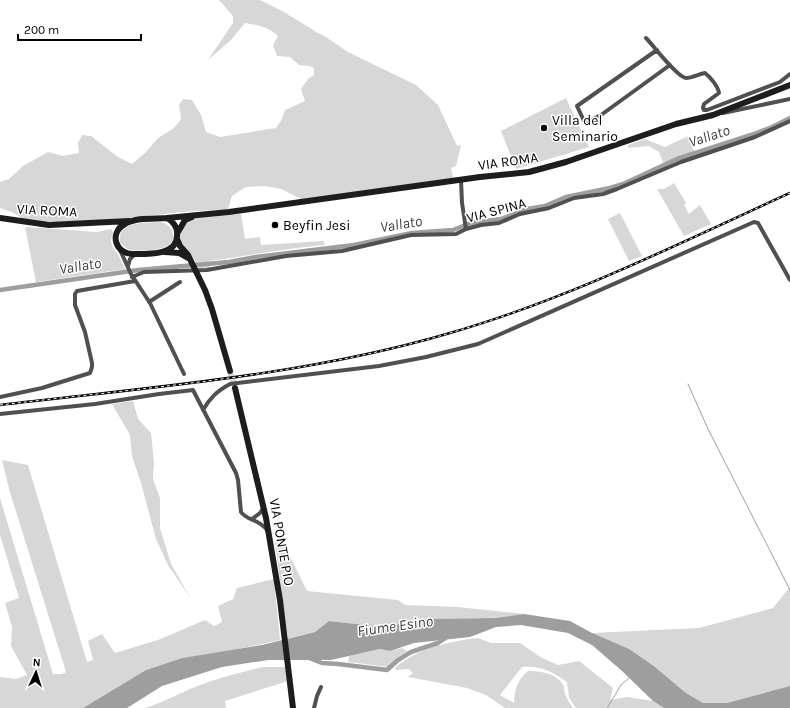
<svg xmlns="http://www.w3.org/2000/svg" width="790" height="708" viewBox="0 0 790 708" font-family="Karla,sans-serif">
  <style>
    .green { fill: #d7d7d7 }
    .water { fill: #9e9e9e }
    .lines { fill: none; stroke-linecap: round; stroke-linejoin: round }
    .stream { stroke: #9e9e9e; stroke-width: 1 }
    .canal { stroke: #9e9e9e; stroke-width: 4.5 }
    .secondary-tunnel { stroke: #d9d9d9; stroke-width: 6; stroke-dasharray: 6 3; stroke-linecap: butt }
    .street { stroke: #505050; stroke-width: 4 }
    .secondary { stroke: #1d1d1d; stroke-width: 6 }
    .rail-casing { stroke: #000; stroke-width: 2.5 }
    .rail { stroke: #fff; stroke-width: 1; stroke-dasharray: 3; stroke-linecap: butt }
    .poi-dot { fill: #000; stroke: #fff; stroke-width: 1.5 }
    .labels { text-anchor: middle; stroke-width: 3; stroke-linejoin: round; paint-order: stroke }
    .poi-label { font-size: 14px; fill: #000; stroke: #fff; text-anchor: start }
    .street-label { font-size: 14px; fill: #000; stroke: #fff }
    .water-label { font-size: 15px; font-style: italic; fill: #3f3f3f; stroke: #fff }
  </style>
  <rect width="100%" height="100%" fill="#fff"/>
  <path class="green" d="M219,0h41l24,12 34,21 8,4 22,15 68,33 22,20 19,41 4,-1 -5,21 -5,2 2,10 -150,22 -22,-11 -16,-3 -19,1 -14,9 -4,13 -46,3 -51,6 -75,4 -31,-2 -13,-8 -12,-4v-26l9,-3 14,-13 25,-14 15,4 16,-3 -1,-10 4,-8 9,1 27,21 14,7 14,-12 12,-14 16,-10 7,-9 -2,-14 4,-6 9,1 9,15 5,17 14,5 56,-9 6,-9 3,-9 20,-9 -4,-12 7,-10 6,-4v-7l-5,-2 -10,-1 -9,-8 -13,-1 -4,-11 5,-9c-10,-9 -20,-11 -33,-13l-14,17 -23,20 25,-37v-7z
    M566,98l23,49 -73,22 -15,-38z
    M688,136l8,20 -31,12 -6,-16 -10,-6 -21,2v-3l17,-6 20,8z
    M674,183l12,20 -2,2 5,9 11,-9 11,19 -27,12 -27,-47h7z
    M620,213l22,43 -13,5 -21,-42z
    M241,214l4,25 15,-2 1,8 63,-4 1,4c-39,3 -77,11 -116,16l1,7 -11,1c-2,-5 -5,-10 -8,-15 -3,-4 -8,-7 -10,-13 -3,-8 3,-18 10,-22z
    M160,222c7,2 12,5 13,12 3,18 -31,17 -43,16l-4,-2 -6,-6c-3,-21 26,-19 40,-20z
    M25,227l72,5 14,-3 2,3 -2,9 2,7 5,6 7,15 -89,13z
    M133,401l5,18 13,14 3,30 -1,16 7,19v30l11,36 20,35 -23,-34 -12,-26 -15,-56 -9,-27 -2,-21 -18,-31z
    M2,460l26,5 59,197 6,-2 -5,-19 14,-7 13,19 43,-13 47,-20 9,6 8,-4 -4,-16 15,-7 4,-11 37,-9 6,61 -46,10 -52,8 -36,12 -63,38h-83v-31l16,2 11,-4 -16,-29 1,-19 -7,-24 14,-5 -19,-63v-37l53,176h9l4,-2 -57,-183z
    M283,542l24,49 91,9 7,5 53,2 66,7 -28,4 -70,1 -42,8 -55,-6 -14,11 -27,6 -13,-95z
    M790,587v99l-63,17h-24l-17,-10 -31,-26 -63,-34 107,-5 74,-20z
    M478,638l13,5h29l22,15 16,7 21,-4 34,27 -3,12 17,-3 26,4 11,7h-88l-7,-10 -2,-16c-14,-10 -27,-17 -45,-15l-22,28 14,8c0,-13 4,-24 14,-32 11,0 29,2 35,14 1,2 1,6 2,9 2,5 5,10 8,14h-68l-19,-13 -19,-7 -59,-11 5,-4 -4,-4 -13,1 -1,-2c20,-19 56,-27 83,-30z
    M402,648l5,3 -9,6 -9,10 -41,-5 1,-6 31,-7 10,2z
    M263,667h22l3,14 -63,20 1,7h-81c20,-6 36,-16 55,-23 20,-8 42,-13 63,-18z"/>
  <path class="water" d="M524,614l46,7 22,12 37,16 26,18 31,26 17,10h24l63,-17v22h-126l-11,-7 -31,-30 -30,-26 -24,-12 -47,-8 -25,2 -26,10 -56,6 -24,8 -10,-2 -49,11h-63l-46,7 -60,19 -35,22h-44l63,-38 36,-12 80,-13 53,-13 14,-11 55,6 42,-8 70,-1z"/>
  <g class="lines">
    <path class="stream" d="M688,384l20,45 82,161
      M607,708l14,-23 8,-7"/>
    <path class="canal" d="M0,290l138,-20 91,-8 27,-5 98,-12 58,-12 41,-3 18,-7 30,-4 26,-10 18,-3 21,-9 44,-9 13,-4 54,-25 77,-25 18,-7 18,-9
      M309,658l13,5 16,1 49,6 11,-10 13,-8 27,-9 9,-6"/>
    <path class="secondary-tunnel" d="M230,371l5,17"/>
    <path class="street" d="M646,38c7,7 31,39 40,40 6,0 13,-4 19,-5 5,4 13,13 14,20l-15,11 -1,4 1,2h3l73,-28 10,-8
      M657,50l-80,56 8,17 16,-8 69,-50
      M723,113l67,-14
      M461,180l1,23 4,26
      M120,250l11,24 19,29 34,71
      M128,266l2,-7 5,-5
      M132,277l12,-5 63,-2 79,-14 56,-5 69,-16 45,-1 10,-5 15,-4 18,-2 21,-9 29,-6 25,-10 29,-4 14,-5 64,-27 74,-25 35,-16
      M149,302l31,-20
      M0,397l42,-9 48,-15 2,-6v-4l-7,-31 -10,-27v-11l2,-3 58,-10
      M203,410c7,-12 14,-19 27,-26l149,-18 47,-9 52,-13 276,-122 4,1 32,57
      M0,414l95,-10 64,-10 34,-4 43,83 2,7 3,32c6,9 17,6 26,18
      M252,519l8,-6 4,-6
      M314,708l3,-12 4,-9"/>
    <path class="secondary" d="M0,218l49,7 80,-4
      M167,218l62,-6 251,-35 49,-5 37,-10 110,-38 37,-9 77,-30
      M167,218c7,4 11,10 10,18 0,19 -28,18 -43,18 -18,1 -26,-21 -9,-30 12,-7 29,-5 42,-6z
      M178,232l7,-12 7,-3
      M177,239l3,7 8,9 17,35 7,19 18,62
      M165,252l14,1 9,5
      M235,388l31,130 14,82 13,108"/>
    <defs>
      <path id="rail" d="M0,405c150,-18 304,-29 450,-72 118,-34 228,-89 340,-140"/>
    </defs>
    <use href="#rail" class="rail-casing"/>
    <use href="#rail" class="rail"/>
  </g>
  <g class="poi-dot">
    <circle cx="544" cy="128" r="4"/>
    <circle cx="275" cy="225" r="4"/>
  </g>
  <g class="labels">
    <g class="poi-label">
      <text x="552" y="125">Villa del<tspan x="552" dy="16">Seminario</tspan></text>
      <text x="283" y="230">Beyfin Jesi</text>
    </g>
    <g class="street-label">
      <text transform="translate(508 161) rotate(-8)" y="5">VIA ROMA</text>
      <text transform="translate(47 210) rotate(3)" y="5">VIA ROMA</text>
      <text transform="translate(496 210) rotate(-15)" y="5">VIA SPINA</text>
      <text transform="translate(282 542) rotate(80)" y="5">VIA PONTE PIO</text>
    </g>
    <g class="water-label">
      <text transform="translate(709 136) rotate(-18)" y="5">Vallato</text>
      <text transform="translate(401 224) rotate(-9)" y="5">Vallato</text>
      <text transform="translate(80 266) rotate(-9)" y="5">Vallato</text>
      <text transform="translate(395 626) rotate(-8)" y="5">Fiume Esino</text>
    </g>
  </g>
  <g transform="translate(36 672) rotate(4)" stroke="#ffffff" stroke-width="3" paint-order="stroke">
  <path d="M0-3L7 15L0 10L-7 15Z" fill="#000000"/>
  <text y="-6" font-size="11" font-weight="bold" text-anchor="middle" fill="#000000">N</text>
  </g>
  <path d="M18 34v6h123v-6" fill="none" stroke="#000000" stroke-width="2"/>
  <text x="24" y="34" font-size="12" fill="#000000" stroke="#ffffff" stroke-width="3" paint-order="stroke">200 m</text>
</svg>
